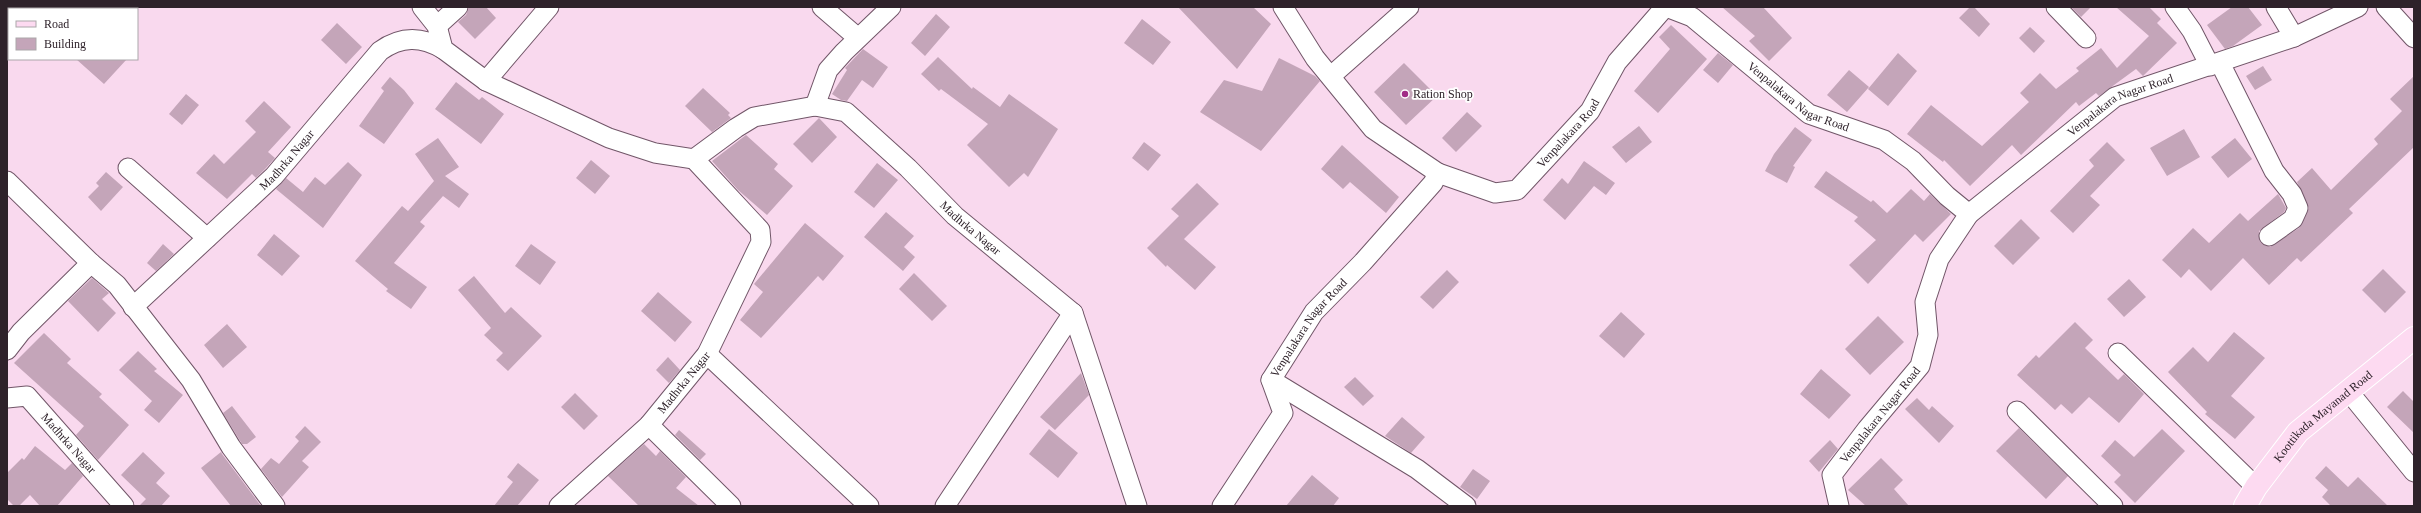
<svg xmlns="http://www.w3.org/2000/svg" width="2421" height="513" viewBox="0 0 2421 513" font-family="'Times New Roman',serif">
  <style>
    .building { fill: #c4a5b9 }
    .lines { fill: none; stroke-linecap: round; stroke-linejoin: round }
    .minor-casing { stroke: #715668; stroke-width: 21 }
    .major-casing { stroke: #fff; stroke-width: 24 }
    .minor { stroke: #fff; stroke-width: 19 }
    .major { stroke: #fddaf1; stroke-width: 22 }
    .poi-dot { fill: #a12c86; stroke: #fff; stroke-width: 1.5 }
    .labels { text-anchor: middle; stroke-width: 3.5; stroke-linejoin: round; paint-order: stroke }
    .poi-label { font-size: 12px; fill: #2e222a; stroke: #fff; text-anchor: start }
    .street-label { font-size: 12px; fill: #2e222a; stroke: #fff }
  </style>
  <rect width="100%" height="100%" fill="#f9d9ee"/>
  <path class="building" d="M469,7h17l10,11 -21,21 -17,-17 8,-7z
    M1178,7h75l18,17 -34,45z
    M1722,7h41l29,31 -23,23 -20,-20 6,-5z
    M1970,7h4l16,17 -11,13 -20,-19z
    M2071,7h20l-10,10z
    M2116,7h33l12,12 -4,4 20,20 -34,33 -7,-7 -37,27 -3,-3 -17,13 -3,-4 -55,53 -9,-10 -42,41 -26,-26 -1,2 -36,-28 24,-29 51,41 47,-44 -9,-9 20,-20 16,16 23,-18 -3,-3 25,-20 16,20 32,-32z
    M2232,7h16l14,18 -29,21 -8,3 -18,-24z
    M936,14l14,13 -25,29 -14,-13z
    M1142,19l29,23 -18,23 -29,-22z
    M337,23l25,24 -16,17 -25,-24z
    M1671,25l36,34 -49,54 -24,-22 36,-42 -11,-12z
    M2030,27l15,14 -11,12 -15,-15z
    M863,49l25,18 -15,21 -11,-8 -15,21 -6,-1 -9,-6 15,-24 -2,-2z
    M1718,53l15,12 -15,18 -15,-13z
    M1898,53l19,18 -29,35 -20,-17z
    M938,57l34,32 1,-2 27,20 9,-13 49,35 -30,48 -4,-4 -15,14 -42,-42 21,-21 -47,-35 -2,2 -18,-17z
    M1279,58l36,18 5,5 -59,70 -61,-39 24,-32 38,11z
    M76,59h51l-23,25z
    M1404,63l33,33 -31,29 -32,-33z
    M2263,66l9,14 -17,10 -9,-14z
    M1849,70l20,17 -22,25 -20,-17z
    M2414,76v71l-65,62 4,4 -52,49 -4,-4 -28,27 -26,-27 -32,33 -22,-22 -8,9 -19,-18 31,-32 16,15 31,-30 8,8 30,-27 8,14 -2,4 -25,19 1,11 10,5 29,-19 10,-20 -12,-26 15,-14 19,22 47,-46 -4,-5 28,-28 -12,-12z
    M390,77l14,13 10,13 -30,41 -25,-18 25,-35 -3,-3z
    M456,82l23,18 3,-3 22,17 -23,30 -46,-35z
    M703,88l27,25 -2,2 3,3 -19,14 -27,-26z
    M186,94l13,11 -17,20 -13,-11z
    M264,101l27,26 -23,25 7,6 -9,10 -10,10 -4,-4 -25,25 -31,-26 18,-19 10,10 32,-32 -11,-11z
    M1467,112l15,14 -26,26 -14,-14z
    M819,118l18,19 -25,26 -19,-19z
    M1639,126l13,16 -26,21 -14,-16z
    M1795,127l17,13 -19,26 2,1 -8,16 -22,-12 9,-17z
    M2184,129l16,28 -33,19 -17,-28z
    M746,135l32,29 -4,5 19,17 -26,29 -29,-25 -26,-29z
    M438,138l21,29 -14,9 24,18 -10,14 -16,-12 -23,26 5,4 -31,37 33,24 -16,22 -25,-18 2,-2 -33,-28 47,-55 6,5 26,-30 -19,-27z
    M2235,138l17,21 -24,19 -17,-21z
    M1144,142l17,13 -13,16 -16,-13z
    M2107,142l18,18 -35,36 10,9 -27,28 -23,-22 44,-45 -5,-6z
    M1342,145l57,52 -13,16 -36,-31 -7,7 -22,-20z
    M591,160l19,16 -15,18 -19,-16z
    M1584,161l31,22 -9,12 -12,-9 -29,34 -22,-20 19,-22 6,6z
    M348,162l14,13 -39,53 -47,-39 10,-11 17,14 12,-15 10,8z
    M877,163l21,17 -24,28 -20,-16z
    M1826,171l45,31 2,-2 14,13 24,-24 13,12 6,-7 21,20 -28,28 -8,-8 -47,50 -19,-19 27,-25 -22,-19 4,-4 -44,-30z
    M106,172l17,15 -22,24 -13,-14 11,-11 -3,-3z
    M1197,183l22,21 -35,35 32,28 -21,23 -28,-25 -1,2 -19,-19 32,-32 -8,-7z
    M886,212l28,24 -10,11 11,10 -12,14 -39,-34z
    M2021,219l19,19 -27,27 -19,-19z
    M805,223l39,33 -21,25 -5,-5 -57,62 -21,-18 23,-28 -9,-8z
    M274,234l26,22 -18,20 -25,-21z
    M163,244l11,10 -18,17 -9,-8z
    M531,244l25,18 -16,23 -25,-19z
    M2383,269l23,23 -21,21 -23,-23z
    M1447,270l12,12 -26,27 -13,-12z
    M914,273l33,33 -15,15 -33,-32z
    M474,276l31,37 6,-6 31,29 -34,35 -12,-11 7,-7 -19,-18 7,-7 -33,-38z
    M92,278l17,15 -7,6 14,14 -18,19 -30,-31z
    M2129,279l17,18 -22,20 -17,-18z
    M658,292l34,30 -17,20 -34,-31z
    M1621,312l24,22 -21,24 -25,-22z
    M1878,316l26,26 -34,33 -25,-26z
    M2075,322l18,18 -8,8 33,32 6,-6 20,20 -25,29 -30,-26 -17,17 -11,-10 -6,6 -38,-35 19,-20 3,3z
    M227,324l20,23 -24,21 -19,-23z
    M2234,332l31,26 -34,38 24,21 -20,22 -30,-25 2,-2 -39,-40 25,-25 15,15z
    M44,333l27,26 -4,4 35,31 -3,3 30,28 -31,35 -22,-25 8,-9 -70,-63z
    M138,351l19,18 -3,2 29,24 -24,28 -15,-13 8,-9 -33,-31z
    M668,357l12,13 -11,13 -13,-13z
    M1821,369l30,26 -22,24 -29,-25z
    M1081,373l8,22 -34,35 -15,-13z
    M1355,377l19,19 -11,10 -19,-19z
    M2403,391l11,11v31l-27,-26z
    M575,393l23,23 -14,14 -23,-23z
    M1917,398l12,12 3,-4 22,20 -15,17 -34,-34z
    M232,406l24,31 -9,7h-5l-19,-31z
    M1402,417l23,20 -14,16 -26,-17z
    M305,426l16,16 -19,19 7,6 -27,30 -21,-28 10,-11 8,6 20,-23 -4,-4z
    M2019,428l49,48 -22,23 -50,-48z
    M1049,429l29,24 -20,25 -29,-24z
    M2162,429l23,22 -50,52 -21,-21 7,-7 -20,-19 14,-16 19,17z
    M679,430l27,24 -6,6 -25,-25z
    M1830,440l8,9 -19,23 -10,-11z
    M644,444l12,12 4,-5 26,26 -10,11 23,18h-60l-31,-30z
    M35,446l30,24 7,-7 11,13 -26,30h-17l-10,-11 -11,11h-5l-7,-7v-26l15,-15 2,2z
    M143,452l22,21 -9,10 14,13 -9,10h-22l7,-7 -25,-24z
    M221,452l1,2 39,52h-30l-30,-38z
    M1881,458l22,22 -9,9 15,17h-43l-18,-16z
    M518,463l21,17 -22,26h-23l19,-24 -6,-5z
    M2326,466l22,21 10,-10 30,29h-57l-9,-9 6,-7 -13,-12z
    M1473,469l17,12 -13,18 -17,-12z
    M1312,475l27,23 -6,8h-47z"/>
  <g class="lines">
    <defs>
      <g id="minor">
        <path id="s1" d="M422,7l15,19 6,23 43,32 123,57 46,15 39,6 42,-31 18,-11 61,-11 31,6 62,56 47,48 118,97 64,193"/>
        <path d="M822,7l36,31"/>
        <path id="s2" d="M1666,7l26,10 117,97 75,26 29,21 34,35 22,18 -30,45 -14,43 3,33 -8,31 -53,63 -35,46 7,31"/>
        <path d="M2056,7l30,31"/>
        <path d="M2175,7l17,24 18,35"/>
        <path d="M2276,7l18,30"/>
        <path d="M2386,7l28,31"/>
        <path d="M437,26l21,-19"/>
        <path d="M2220,63l54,108 18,23 6,14 -5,11 -24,17"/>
        <path d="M1331,76l78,-69"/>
        <path d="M486,81l63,-74"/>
        <path d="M815,106l13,-36 16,-18 47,-45"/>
        <path d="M128,168l79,70"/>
        <path id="s3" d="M1438,173l57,20 22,-3 73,-79 27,-49 48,-55"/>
        <path d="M7,181l84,82 26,22 74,95 40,67 44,59"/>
        <path id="s4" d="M1969,214l146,-117 179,-60 64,-30"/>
        <path id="s5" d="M133,307l141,-131 106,-125c21,-15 41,-15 63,-2"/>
        <path d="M7,350l14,-18 70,-69"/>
        <path d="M2118,353l138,134"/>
        <path d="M707,354l162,152"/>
        <path d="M1271,380l146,89 49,37"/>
        <path d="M2349,392l65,80"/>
        <path id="s6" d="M7,398l20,-2 97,110"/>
        <path d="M2017,411l96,95"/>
        <path d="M649,425l82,81"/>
        <path id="s7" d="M559,506l90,-81 58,-71 54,-112 -1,-12 -66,-71"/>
        <path d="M945,506l128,-193"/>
        <path id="s8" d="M1222,506l61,-93 -12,-33 43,-68 49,-50 70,-79 5,-10 -65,-44 -58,-71 -32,-51"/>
      </g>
      <g id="major">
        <path id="s9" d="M2245,506l11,-19 42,-55 116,-94"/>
      </g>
    </defs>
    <use href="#minor" class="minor-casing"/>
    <use href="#major" class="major-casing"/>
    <use href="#minor" class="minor"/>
    <use href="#major" class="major"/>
  </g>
  <circle class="poi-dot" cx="1405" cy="94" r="4"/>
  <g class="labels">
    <g class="poi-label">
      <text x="1413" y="98">Ration Shop</text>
    </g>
    <g class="street-label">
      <text dy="4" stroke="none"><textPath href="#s2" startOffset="162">Venpalakara Nagar Road</textPath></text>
      <text dy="4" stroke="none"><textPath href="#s4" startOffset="188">Venpalakara Nagar Road</textPath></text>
      <text dy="4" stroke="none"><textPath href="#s3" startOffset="159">Venpalakara Road</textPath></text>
      <text dy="4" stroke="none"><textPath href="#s5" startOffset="213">Madhrka Nagar</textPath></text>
      <text dy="4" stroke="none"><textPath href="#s1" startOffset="662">Madhrka Nagar</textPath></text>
      <text dy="4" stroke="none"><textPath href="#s8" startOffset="211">Venpalakara Nagar Road</textPath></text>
      <text dy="4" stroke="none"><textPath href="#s7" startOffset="176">Madhrka Nagar</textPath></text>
      <text transform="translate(1880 415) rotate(-51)" y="4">Venpalakara Nagar Road</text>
      <text dy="4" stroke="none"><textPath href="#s9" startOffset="120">Koottikada Mayanad Road</textPath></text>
      <text dy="4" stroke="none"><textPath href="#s6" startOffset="83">Madhrka Nagar</textPath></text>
    </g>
  </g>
  <rect width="2421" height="513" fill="none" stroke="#2e222a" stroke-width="16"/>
  <rect x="8" y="8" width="130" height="52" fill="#ffffff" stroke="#aba7aa"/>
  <rect x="16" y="21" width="20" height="6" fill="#fddaf1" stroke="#aba7aa"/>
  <text x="44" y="28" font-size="12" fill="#2e222a">Road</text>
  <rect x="16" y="38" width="20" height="12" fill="#c4a5b9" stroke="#aba7aa"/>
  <text x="44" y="48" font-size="12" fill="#2e222a">Building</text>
</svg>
